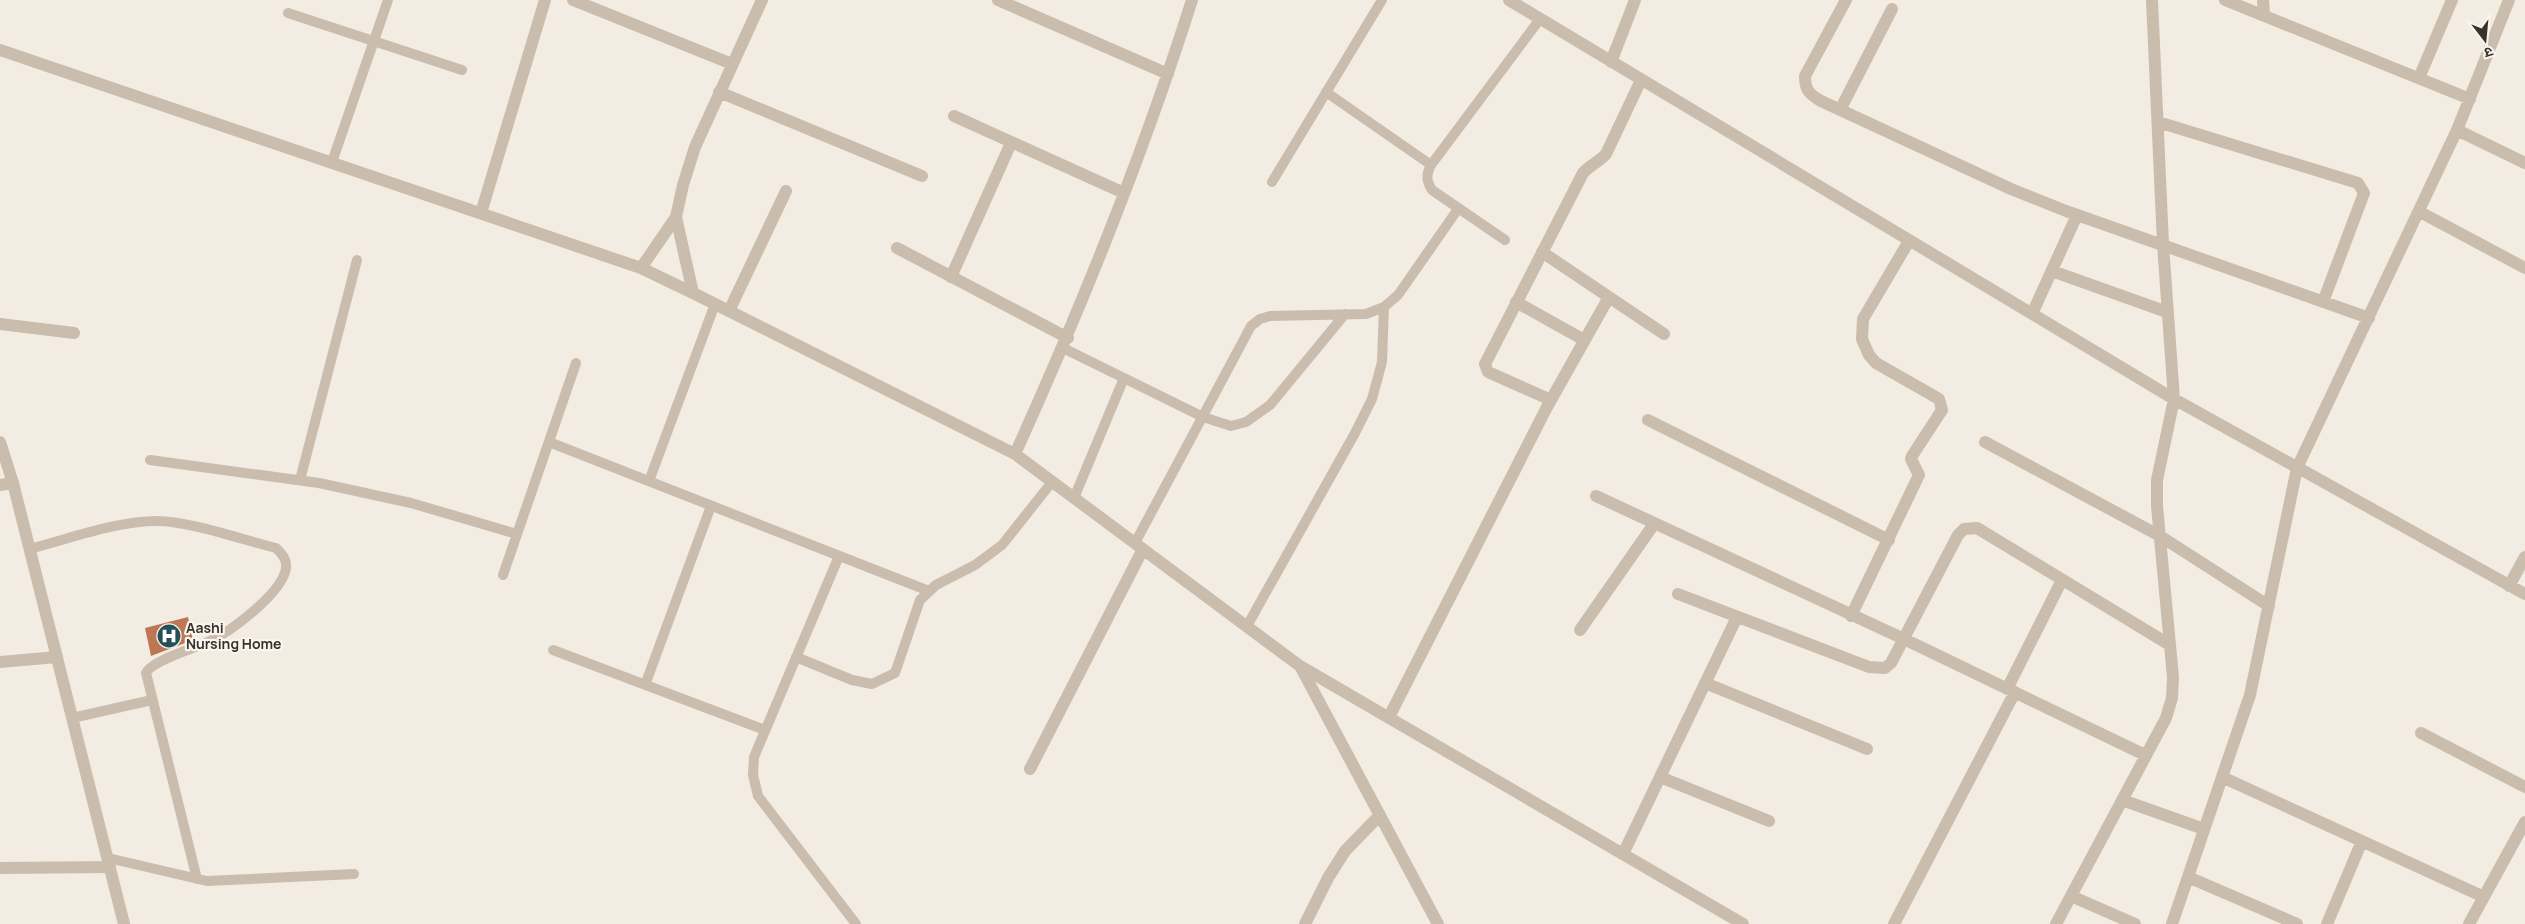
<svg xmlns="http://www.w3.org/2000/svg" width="2525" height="924" viewBox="0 0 2525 924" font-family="Manrope,'Noto Sans Devanagari',sans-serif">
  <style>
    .building { fill: #bd7755 }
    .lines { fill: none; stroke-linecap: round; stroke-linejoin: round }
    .service { stroke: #cabdae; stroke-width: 10 }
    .minor { stroke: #cabdae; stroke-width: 12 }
    .tertiary { stroke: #cabdae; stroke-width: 12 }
    .labels { text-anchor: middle; stroke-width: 4.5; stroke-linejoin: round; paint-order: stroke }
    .poi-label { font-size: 14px; font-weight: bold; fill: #39312c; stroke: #faf5ee; text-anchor: start }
  </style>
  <rect width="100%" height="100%" fill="#f2ece2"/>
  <path class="building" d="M188,617l5,23 -42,16 -6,-28z"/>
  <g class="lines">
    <path class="service" d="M288,13l174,57
      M1326,92l105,73
      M332,162l56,-162
      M1272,182l110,-182
      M1505,240l-73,-50c-6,-10 -6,-15 -1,-25l109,-146
      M1063,348l140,69 28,9 15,-4 24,-17 75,-91
      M549,442l380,149
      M150,460l169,23 92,20 106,31
      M300,480l57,-220
      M649,481l66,-177
      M1074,498l50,-120
      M1135,543l116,-217 9,-7 10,-3 96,-2 18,-7 14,-12 60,-86
      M29,549c40,-10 87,-28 128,-28 32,0 86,19 119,27 6,6 11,11 10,20 -3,24 -54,63 -76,73 -14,7 -58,19 -64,32l51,206
      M839,556l-85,201 -1,18 5,21 98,128
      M503,575l73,-212
      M1247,626l108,-193 17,-34 10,-37 2,-55
      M553,650l212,80
      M796,657l56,23 20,4 23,-11 25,-73 16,-15 39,-20 27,-20 50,-63
      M645,685l66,-179
      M72,718l80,-18
      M108,858l99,23 147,-7"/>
    <path class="minor" d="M573,0l159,64
      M998,0l170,74
      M1509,0l665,399 351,195
      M1846,0l-41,76c0,14 4,18 16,25l190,88 55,22 303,107
      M2225,0l245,99
      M2263,0l1,15
      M0,50l641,218 52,25 322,161 285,212 443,258
      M1611,62l24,-62
      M2419,78l33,-78
      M719,92l203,84
      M1840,110l52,-101
      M954,116l170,77
      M2158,122l200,61 6,10 -41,109
      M2457,130l68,33
      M2420,212l105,56
      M481,213l64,-213
      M676,217l17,76
      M897,248l171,90
      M1542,252l122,82
      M641,268l35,-51 7,-32 12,-38 67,-147
      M2052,271l115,41
      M951,277l60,-134
      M1516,302l68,38
      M729,311l57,-120
      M2032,314l45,-99
      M0,324l74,9
      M1551,400l-63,-28 -3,-8 98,-191c7,-8 16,-11 23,-19l35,-74
      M1648,420l241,120
      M1985,442l175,94 109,70
      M1015,454c67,-148 128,-299 177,-454
      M0,485l13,-2
      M1596,496l308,143 241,116
      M2509,586l16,-29
      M1678,594l191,73 16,1 6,-5 67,-128 6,-6 13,-1 193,117
      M1851,616l68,-141 -8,-16 1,-3 30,-46 -3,-11 -63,-36 -7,-8 -7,-16 1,-20 46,-78
      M1580,630l74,-106
      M0,662l57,-5
      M1300,666l138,258
      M1705,683l162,66
      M2007,689l55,-109
      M1389,717l158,-310 62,-110
      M2421,733l104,54
      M1030,769l113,-220
      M1660,777l109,44
      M2222,777l262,120
      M2122,800l82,29
      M1623,854l114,-237
      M0,868l110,-1
      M2188,877l109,47
      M2071,896l64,28
      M1305,924l23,-46 17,-27 35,-36
      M1894,924l121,-232
      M2056,924l110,-206 6,-20 1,-21 -16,-171v-26l17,-81 -11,-155 -11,-244
      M2172,924l78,-229 47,-227 160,-338 52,-130
      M2327,924l35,-83
      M2469,924l56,-102"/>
    <path class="tertiary" d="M0,442l13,41 111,441"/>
  </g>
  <defs>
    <symbol id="hospital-disc" viewBox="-11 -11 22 22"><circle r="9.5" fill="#245058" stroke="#faf5ee"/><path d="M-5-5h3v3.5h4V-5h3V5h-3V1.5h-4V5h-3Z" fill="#fff"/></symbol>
  </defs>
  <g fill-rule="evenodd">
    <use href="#hospital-disc" x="155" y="622" width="28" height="28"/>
  </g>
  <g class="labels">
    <g class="poi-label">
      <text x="186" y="633">Aashi<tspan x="186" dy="16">Nursing Home</tspan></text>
    </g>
  </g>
  <g transform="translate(2485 40) rotate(164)" stroke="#faf5ee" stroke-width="4" paint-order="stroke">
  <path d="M0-4L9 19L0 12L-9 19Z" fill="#39312c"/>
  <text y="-8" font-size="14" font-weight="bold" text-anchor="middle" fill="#39312c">उ</text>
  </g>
</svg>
